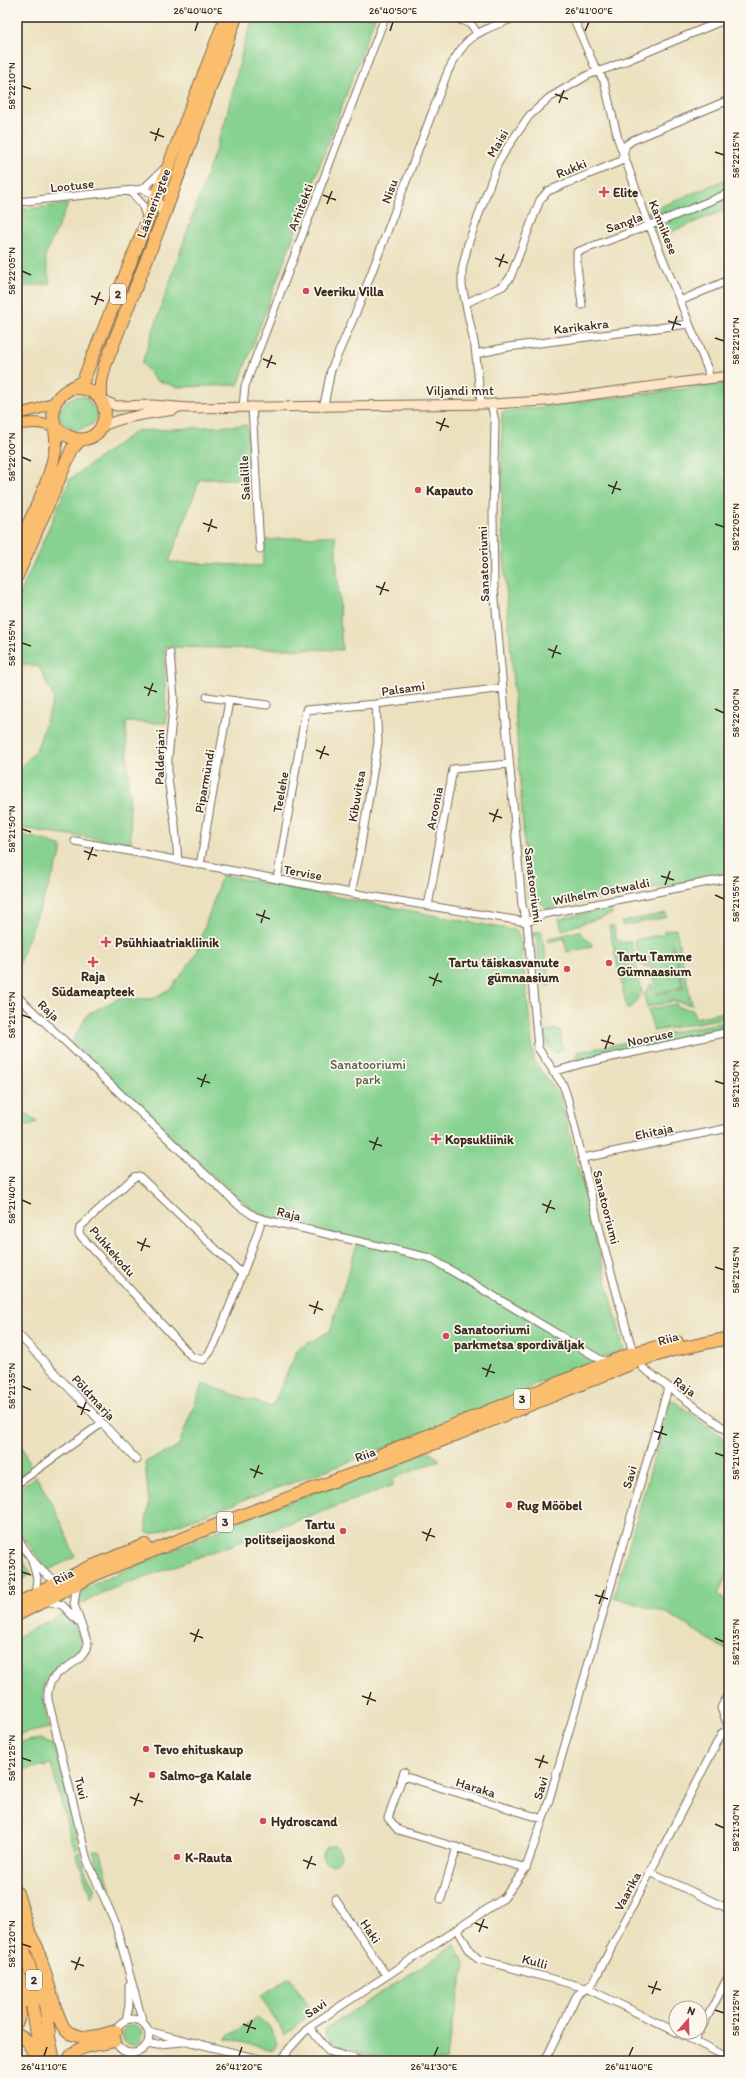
<svg xmlns="http://www.w3.org/2000/svg" width="746" height="2078" viewBox="0 0 746 2078" font-family="Itim,sans-serif">
  <style>
    .green { fill: #87d290; stroke: #617e57 }
    .lines { fill: none; stroke-linecap: round; stroke-linejoin: round }
    .street-casing { stroke: #796a56; stroke-width: 9 }
    .secondary-casing { stroke: #796a56; stroke-width: 11 }
    .primary-casing { stroke: #796a56; stroke-width: 12 }
    .highway-casing { stroke: #796a56; stroke-width: 14 }
    .street { stroke: #fff; stroke-width: 7 }
    .secondary { stroke: #fde5c5; stroke-width: 9 }
    .primary { stroke: #fabe6e; stroke-width: 10 }
    .highway { stroke: #fabe6e; stroke-width: 12 }
    .ticks { fill: none; stroke: #3b2a1e; stroke-width: 1.5 }
    .poi-dot { fill: #d1495b; stroke: #fbf7ec; stroke-width: 1.5 }
    .labels { text-anchor: middle; stroke-width: 3.5; stroke-linejoin: round; paint-order: stroke }
    .shield { fill: #fbf7ec; stroke: #75685c; stroke-width: 1 }
    .shield-label { font-size: 12px; font-weight: bold; fill: #3b2a1e }
    .street-label { font-size: 13px; fill: #3b2a1e; stroke: #fbf7ec }
    .poi-label { font-size: 13px; font-weight: bold; fill: #3b2a1e; stroke: #fbf7ec; text-anchor: start }
    .park-label { font-size: 13px; fill: #525c40; stroke: #fbf7ec }
    .neatline { fill: none; stroke: #3b2a1e; stroke-width: 1.5 }
    .ticks-label { font-size: 10px; text-anchor: middle; fill: #3b2a1e }
  </style>
  <rect width="100%" height="100%" fill="#fbf7ec"/>
  <filter id="ink" filterUnits="userSpaceOnUse"><feTurbulence type="fractalNoise" baseFrequency=".025" numOctaves="2"/><feDisplacementMap in="SourceGraphic" scale="8" xChannelSelector="R" yChannelSelector="G"/><feConvolveMatrix kernelMatrix="1 2 1 2 8 2 1 2 1" color-interpolation-filters="sRGB"/></filter>
  <filter id="wash" filterUnits="userSpaceOnUse"><feTurbulence type="fractalNoise" baseFrequency=".012" numOctaves="4" result="noise"/><feDisplacementMap in="SourceGraphic" scale="16" xChannelSelector="R" yChannelSelector="G"/><feGaussianBlur stdDeviation="0.9" result="paint"/><feColorMatrix in="noise" values="0 0 0 0 0 0 0 0 0 0 0 0 0 0 0 0 0 1.4 0 .05"/><feComposite in="paint" operator="in"/></filter>
  <g filter="url(#wash)">
    <rect width="100%" height="100%" fill="#ebe1be"/>
    <path class="green" d="M253,17h122l-137,368 -60,2 -23,-7 -13,-17 83,-241 19,-77z
      M729,178v30l-70,29 -11,-25z
      M68,204l-23,52 5,28 -33,3v-77z
      M729,383v361l-2,-8 -8,2 10,40v95l-183,36 -7,-9 -11,-4 -26,-367v-117z
      M76,396l10,1 13,18c-6,12 -13,12 -24,16l-13,-7 -3,-11 7,-12z
      M247,425l4,54h-51l-31,83 93,4 4,-26 69,-5 7,115 -178,-3 2,76 -40,-1 5,121 -114,-15v-58l19,-19 18,-53 -15,-31 -22,-4v-62l53,-122 66,-48z
      M22,835l29,7 11,5 -2,10 -43,111v-132z
      M222,875l295,56 4,12 13,118 26,35 64,254 -88,34 -10,7 -180,72 -194,71 -5,-1 -1,-11 3,-18 -4,-42 33,-15 24,-63 70,23 26,-58 32,-18 28,-90 -100,-27 -70,-60 -116,-112 16,-28 31,-16 33,1 19,-11 24,-32z
      M610,908l2,6 -50,16 -3,-11z
      M666,913l1,4 -44,9 -2,-4z
      M609,926l5,1 3,14 3,-1 1,3 10,-2 11,51 -10,15 -5,2z
      M676,929l16,76 -18,-4 -27,6 -3,-12 6,-10 2,-1 2,11 30,-7 -8,-36h-2l-1,-8h-2l2,9 -19,4 -3,-9 2,9 -6,1 1,9 -1,2 -8,-6 -4,-23 29,-6v-3z
      M541,931l10,54 -2,1 -7,-4 -6,-48 -3,3 -2,-1 2,-4z
      M579,931l12,12 1,4 -25,5 -3,-14 -16,4v-3z
      M675,954l4,15 -27,6 -3,-15z
      M679,972l3,15 -26,6 -3,-16z
      M675,1004l2,1v2l16,3 2,8 34,-7v6l-75,14 -6,-21z
      M729,1021v8l-153,33 2,-10z
      M557,1029l3,2 3,18 -9,4 -6,-7 -3,-12 2,-3z
      M17,1106l20,16 -20,7z
      M671,1399l58,43v128l-11,24 11,7v51l-60,-38 -55,-17z
      M17,1433l14,35 -14,10z
      M425,1452h6l9,8 -48,19 2,6 -290,107 -24,13 -3,-5 1,-4 11,-10 165,-71z
      M36,1476l20,35 19,46 -27,13 -31,-41v-39z
      M17,1551l14,23 -14,8z
      M63,1613c6,8 15,16 18,25 5,17 -32,27 -37,45 -4,14 3,32 5,45l-32,7v-98z
      M40,1739l12,6 4,6 23,96 -4,2 -4,-9 -20,-76 -33,7v-26l3,-3z
      M323 1855a9 9 0 1 1 18 0a9 9 0 1 1-18 0Z
      M80,1851l5,19 9,17v5l-3,5 -3,-1 2,-2 -14,-40z
      M93,1851h6l2,1 10,41 -11,-21z
      M455,1945l10,19 -20,97h-56l-54,-16 -8,-9 -2,-7z
      M290,1978l23,34 -28,23 -25,-39z
      M258,2017l12,11 8,16 -2,4 -3,2 -48,-12z
      M122 2035a10 10 0 1 1 20 0a10 10 0 1 1-20 0Z"/>
  </g>
  <g filter="url(#ink)">
    <g class="lines">
      <defs>
        <path id="street" d="M454,17l17,7 6,9
          M573,17l21,48 10,16 14,58 28,78 62,153 1,9
          M143,189l22,-21
          M130,191l12,13 5,15
          M17,202l126,-13 14,7 5,18
          M680,301l49,-21
          M466,303l37,-17 7,-8 30,-78 8,-9 73,-30 5,-16 7,-5 96,-40
          M582,305l-5,-39v-14l87,-32 65,-27
          M476,354l32,-7 181,-23
          M481,403l-6,-56 -13,-61v-16l6,-26 29,-79 10,-17 22,-32 20,-18 39,-23 23,-8 118,-49
          M491,404l4,17 -2,94 1,72 28,318 5,17 11,126 25,37 4,11 35,143 31,114 10,15 86,64
          M324,405l7,-35 29,-67 88,-232c20,-39 29,-38 68,-54
          M252,406l8,143
          M243,407l2,-21 140,-369
          M170,653l4,45 -6,61v20l7,46 3,36
          M207,697l60,8
          M75,841l276,52 176,29 17,-8 185,-36
          M200,865l29,-164
          M277,879l29,-169 70,-6 127,-16
          M351,893l8,-36 19,-115 -2,-38
          M428,906l25,-137 56,-5
          M17,996l221,209 16,11 8,3 168,39 171,102 8,2
          M553,1072l31,-9 145,-31
          M583,1158l146,-30
          M242,1274l-103,-98 -5,1 -54,50 -1,7 113,123 11,3 7,-8 5,-9c16,-41 34,-82 47,-124
          M17,1333l120,127
          M17,1484l85,-61
          M17,1537c11,17 24,39 43,45
          M32,1561l5,17 -2,18
          M77,1584l-3,20 14,40c-7,27 -43,21 -40,55l39,161 28,62 28,101
          M47,1601l15,4 17,17
          M729,1693l-8,15 8,20
          M404,1772l-16,46 10,12 128,38
          M403,1776l140,43
          M650,1872l79,37
          M335,1899l51,76
          M441,1899l16,-52
          M458,1930l12,21 8,8 108,29 109,53
          M115 2036a17 17 0 1 1 34 0a17 17 0 1 1-34 0Z
          M126,2020l3,-14v-21
          M309,2027l19,24 35,10
          M148,2031l118,30
          M700,2031l29,-56
          M697,2037l-2,4 34,17
          M147,2045l36,-3
          M282,2061l7,-12 20,-22 195,-129 22,-30 21,-61 121,-419
          M545,2061l31,-64c5,-7 13,-9 18,-16l128,-248 7,-3"/>
        <path id="secondary" d="M101,399l15,7 37,-1 36,3 302,-4 54,-3 184,-25
          M101,427c23,-11 48,-13 73,-17"/>
        <path id="primary" d="M17,414l21,-5 19,-8
          M17,425c14,-3 25,-3 39,3"/>
        <path id="highway" d="M101,399v-17l4,-17 58,-147 73,-201
          M56,428c47,41 73,-42 17,-40
          M17,549c14,-32 36,-71 39,-106 1,-14 -7,-29 0,-42 6,-10 18,-14 27,-20l74,-185 69,-179
          M17,576l55,-127 8,-9
          M382,1454l251,-101 44,-11
          M17,1604l68,-35 60,-24
          M17,1615l81,-42 126,-51 214,-80 200,-81 35,-11 56,-12
          M17,1893l16,51
          M17,1928l23,71
          M31,1936l6,11 19,63 7,17 6,6 16,5 13,-2 18,-5
          M17,1967l9,34
          M29,1989l13,72
          M43,1989l6,45
          M17,1997l3,17 -3,8
          M47,2027l7,34
          M17,2035l11,6 9,20
          M68,2061c7,-17 31,-16 47,-20"/>
      </defs>
      <use href="#street" class="street-casing"/>
      <use href="#secondary" class="secondary-casing"/>
      <use href="#primary" class="primary-casing"/>
      <use href="#highway" class="highway-casing"/>
      <use href="#street" class="street"/>
      <use href="#secondary" class="secondary"/>
      <use href="#primary" class="primary"/>
      <use href="#highway" class="highway"/>
    </g>
  </g>
  <path class="ticks" d="M195,31l3,-9M390,31l3,-9M585,31l4,-9M22,86l9,3M555,94l13,5M559,103l5,-13M150,132l14,5M155,141l4,-13M715,152l9,3M323,195l13,5M327,204l5,-13M495,258l13,5M499,267l5,-13M22,271l9,4M91,296l13,5M95,305l5,-13M668,321l13,4M672,330l5,-14M715,338l9,3M263,359l13,5M267,368l5,-13M436,422l13,5M440,431l5,-13M22,457l9,4M608,485l13,5M612,494l5,-13M203,523l14,5M715,524l9,3M208,532l4,-13M376,586l13,5M380,595l5,-13M22,643l9,3M548,649l13,5M552,658l5,-13M144,687l13,5M148,696l5,-13M715,709l9,4M316,750l13,5M320,759l5,-13M489,813l13,5M493,822l5,-13M22,829l9,3M84,851l13,5M88,860l5,-13M661,876l13,4M665,885l5,-14M715,895l9,4M256,914l14,5M261,923l4,-13M429,977l13,5M433,986l5,-13M22,1015l9,3M601,1040l13,4M605,1049l5,-14M197,1078l13,5M715,1081l9,3M201,1087l5,-13M369,1141l13,5M373,1150l5,-13M22,1200l9,4M542,1204l13,5M546,1213l5,-13M137,1242l13,5M141,1251l5,-13M715,1267l9,3M309,1305l14,5M314,1314l4,-13M482,1368l13,5M486,1377l5,-13M22,1386l9,4M77,1406l13,5M81,1415l5,-13M654,1431l13,4M658,1440l5,-14M715,1453l9,3M250,1469l13,5M254,1478l5,-13M422,1532l13,5M426,1541l5,-13M22,1572l9,3M595,1595l13,4M599,1604l5,-14M190,1633l13,5M715,1638l9,4M194,1642l5,-13M362,1696l14,5M367,1705l4,-13M22,1758l9,3M535,1759l13,4M539,1768l5,-13M130,1797l13,5M134,1806l5,-13M715,1824l9,4M303,1860l13,5M307,1869l5,-13M475,1923l13,5M479,1932l5,-13M22,1944l9,3M71,1961l13,5M75,1970l5,-13M648,1986l13,4M652,1994l5,-13M715,2010l9,3M243,2024l13,5M247,2033l5,-13M44,2056l3,-9M239,2056l3,-9M434,2056l4,-9M629,2056l4,-9"/>
  <g class="poi-dot">
    <path d="M602 186h4v4h4v4h-4v4h-4v-4h-4v-4h4z"/>
    <circle cx="306" cy="291" r="4"/>
    <circle cx="418" cy="490" r="4"/>
    <path d="M104 936h4v4h4v4h-4v4h-4v-4h-4v-4h4z"/>
    <path d="M91 956h4v4h4v4h-4v4h-4v-4h-4v-4h4z"/>
    <circle cx="609" cy="963" r="4"/>
    <circle cx="567" cy="969" r="4"/>
    <path d="M434 1133h4v4h4v4h-4v4h-4v-4h-4v-4h4z"/>
    <circle cx="446" cy="1336" r="4"/>
    <circle cx="509" cy="1505" r="4"/>
    <circle cx="343" cy="1531" r="4"/>
    <circle cx="146" cy="1749" r="4"/>
    <circle cx="152" cy="1775" r="4"/>
    <circle cx="263" cy="1821" r="4"/>
    <circle cx="177" cy="1857" r="4"/>
  </g>
  <g class="labels">
    <g class="shield">
      <rect x="110" y="284" width="16" height="20" rx="3"/>
      <rect x="514" y="1389" width="16" height="20" rx="3"/>
      <rect x="217" y="1512" width="16" height="20" rx="3"/>
      <rect x="26" y="1970" width="16" height="20" rx="3"/>
    </g>
    <g class="shield-label">
      <text x="118" y="298">2</text>
      <text x="522" y="1403">3</text>
      <text x="225" y="1526">3</text>
      <text x="34" y="1984">2</text>
    </g>
    <g class="street-label">
      <text transform="translate(497 143) rotate(-59)" y="5">Maisi</text>
      <text transform="translate(571 168) rotate(-22)" y="5">Rukki</text>
      <text transform="translate(72 185) rotate(-6)" y="5">Lootuse</text>
      <text transform="translate(389 191) rotate(-69)" y="5">Nisu</text>
      <text transform="translate(153 203) rotate(-69)" y="5">Lääneringtee</text>
      <text transform="translate(300 207) rotate(-69)" y="5">Arhitekti</text>
      <text transform="translate(624 222) rotate(-20)" y="5">Sangla</text>
      <text transform="translate(664 227) rotate(68)" y="5">Kannikese</text>
      <text transform="translate(581 326) rotate(-7)" y="5">Karikakra</text>
      <text x="460" y="395">Viljandi mnt</text>
      <text transform="translate(244 478) rotate(-93)" y="5">Saialille</text>
      <text transform="translate(483 564) rotate(-92)" y="5">Sanatooriumi</text>
      <text transform="translate(403 688) rotate(-8)" y="5">Palsami</text>
      <text transform="translate(159 757) rotate(-89)" y="5">Palderjani</text>
      <text transform="translate(204 781) rotate(-80)" y="5">Piparmündi</text>
      <text transform="translate(280 792) rotate(-80)" y="5">Teelehe</text>
      <text transform="translate(356 796) rotate(-80)" y="5">Kibuvitsa</text>
      <text transform="translate(434 808) rotate(-79)" y="5">Aroonia</text>
      <text transform="translate(303 872) rotate(10)" y="5">Tervise</text>
      <text transform="translate(534 885) rotate(83)" y="5">Sanatooriumi</text>
      <text transform="translate(601 891) rotate(-11)" y="5">Wilhelm Ostwaldi</text>
      <text transform="translate(49 1010) rotate(43)" y="5">Raja</text>
      <text transform="translate(650 1037) rotate(-12)" y="5">Nooruse</text>
      <text transform="translate(654 1131) rotate(-12)" y="5">Ehitaja</text>
      <text transform="translate(607 1207) rotate(76)" y="5">Sanatooriumi</text>
      <text transform="translate(289 1213) rotate(14)" y="5">Raja</text>
      <text transform="translate(113 1251) rotate(49)" y="5">Puhkekodu</text>
      <text transform="translate(668 1338) rotate(-16)" y="5">Riia</text>
      <text transform="translate(685 1386) rotate(36)" y="5">Raja</text>
      <text transform="translate(94 1397) rotate(47)" y="5">Põldmarja</text>
      <text transform="translate(365 1454) rotate(-20)" y="5">Riia</text>
      <text transform="translate(629 1477) rotate(-74)" y="5">Savi</text>
      <text transform="translate(63 1576) rotate(-27)" y="5">Riia</text>
      <text transform="translate(476 1787) rotate(17)" y="5">Haraka</text>
      <text transform="translate(82 1788) rotate(77)" y="5">Tuvi</text>
      <text transform="translate(540 1788) rotate(-74)" y="5">Savi</text>
      <text transform="translate(627 1891) rotate(-62)" y="5">Vaarika</text>
      <text transform="translate(371 1931) rotate(56)" y="5">Haki</text>
      <text transform="translate(535 1961) rotate(15)" y="5">Kulli</text>
      <text transform="translate(315 2008) rotate(-35)" y="5">Savi</text>
    </g>
    <g class="poi-label">
      <text x="613" y="197">Elite</text>
      <text x="314" y="296">Veeriku Villa</text>
      <text x="426" y="495">Kapauto</text>
      <text x="115" y="947">Psühhiaatriakliinik</text>
      <text x="617" y="961">Tartu Tamme<tspan x="617" dy="15">Gümnaasium</tspan></text>
      <text x="559" y="967" text-anchor="end">Tartu täiskasvanute<tspan x="559" dy="15">gümnaasium</tspan></text>
      <text x="93" y="981" text-anchor="middle">Raja<tspan x="93" dy="15">Südameapteek</tspan></text>
      <text x="445" y="1144">Kopsukliinik</text>
      <text x="454" y="1334">Sanatooriumi<tspan x="454" dy="15">parkmetsa spordiväljak</tspan></text>
      <text x="517" y="1510">Rug Mööbel</text>
      <text x="335" y="1529" text-anchor="end">Tartu<tspan x="335" dy="15">politseijaoskond</tspan></text>
      <text x="154" y="1754">Tevo ehituskaup</text>
      <text x="160" y="1780">Salmo-ga Kalale</text>
      <text x="271" y="1826">Hydroscand</text>
      <text x="185" y="1862">K-Rauta</text>
    </g>
    <g class="park-label">
      <text x="368" y="1069">Sanatooriumi<tspan x="368" dy="15">park</tspan></text>
    </g>
  </g>
  <rect width="746" height="2078" fill="none" stroke="#fbf7ec" stroke-width="44"/>
  <g transform="translate(688 2020) rotate(20)"><circle r="19" fill="#fbf7ec" stroke="#aea59a"/>
  <path d="M0-3L7 15L0 10L-7 15Z" fill="#d1495b"/>
  <text y="-6" font-size="11" font-weight="bold" text-anchor="middle" fill="#3b2a1e">N</text>
  </g>
  <rect x="22" y="22" width="702" height="2034" class="neatline"/>
  <g class="ticks-label">
    <text x="198" y="14">26°40'40"E</text>
    <text x="393" y="14">26°40'50"E</text>
    <text x="589" y="14">26°41'00"E</text>
    <text transform="translate(11 86) rotate(-90)" y="4">58°22'10"N</text>
    <text transform="translate(735 155) rotate(-90)" y="4">58°22'15"N</text>
    <text transform="translate(11 271) rotate(-90)" y="4">58°22'05"N</text>
    <text transform="translate(735 341) rotate(-90)" y="4">58°22'10"N</text>
    <text transform="translate(11 457) rotate(-90)" y="4">58°22'00"N</text>
    <text transform="translate(735 527) rotate(-90)" y="4">58°22'05"N</text>
    <text transform="translate(11 643) rotate(-90)" y="4">58°21'55"N</text>
    <text transform="translate(735 713) rotate(-90)" y="4">58°22'00"N</text>
    <text transform="translate(11 829) rotate(-90)" y="4">58°21'50"N</text>
    <text transform="translate(735 899) rotate(-90)" y="4">58°21'55"N</text>
    <text transform="translate(11 1015) rotate(-90)" y="4">58°21'45"N</text>
    <text transform="translate(735 1084) rotate(-90)" y="4">58°21'50"N</text>
    <text transform="translate(11 1200) rotate(-90)" y="4">58°21'40"N</text>
    <text transform="translate(735 1270) rotate(-90)" y="4">58°21'45"N</text>
    <text transform="translate(11 1386) rotate(-90)" y="4">58°21'35"N</text>
    <text transform="translate(735 1456) rotate(-90)" y="4">58°21'40"N</text>
    <text transform="translate(11 1572) rotate(-90)" y="4">58°21'30"N</text>
    <text transform="translate(735 1642) rotate(-90)" y="4">58°21'35"N</text>
    <text transform="translate(11 1758) rotate(-90)" y="4">58°21'25"N</text>
    <text transform="translate(735 1828) rotate(-90)" y="4">58°21'30"N</text>
    <text transform="translate(11 1944) rotate(-90)" y="4">58°21'20"N</text>
    <text transform="translate(735 2013) rotate(-90)" y="4">58°21'25"N</text>
    <text x="44" y="2070">26°41'10"E</text>
    <text x="239" y="2070">26°41'20"E</text>
    <text x="434" y="2070">26°41'30"E</text>
    <text x="629" y="2070">26°41'40"E</text>
  </g>
</svg>
